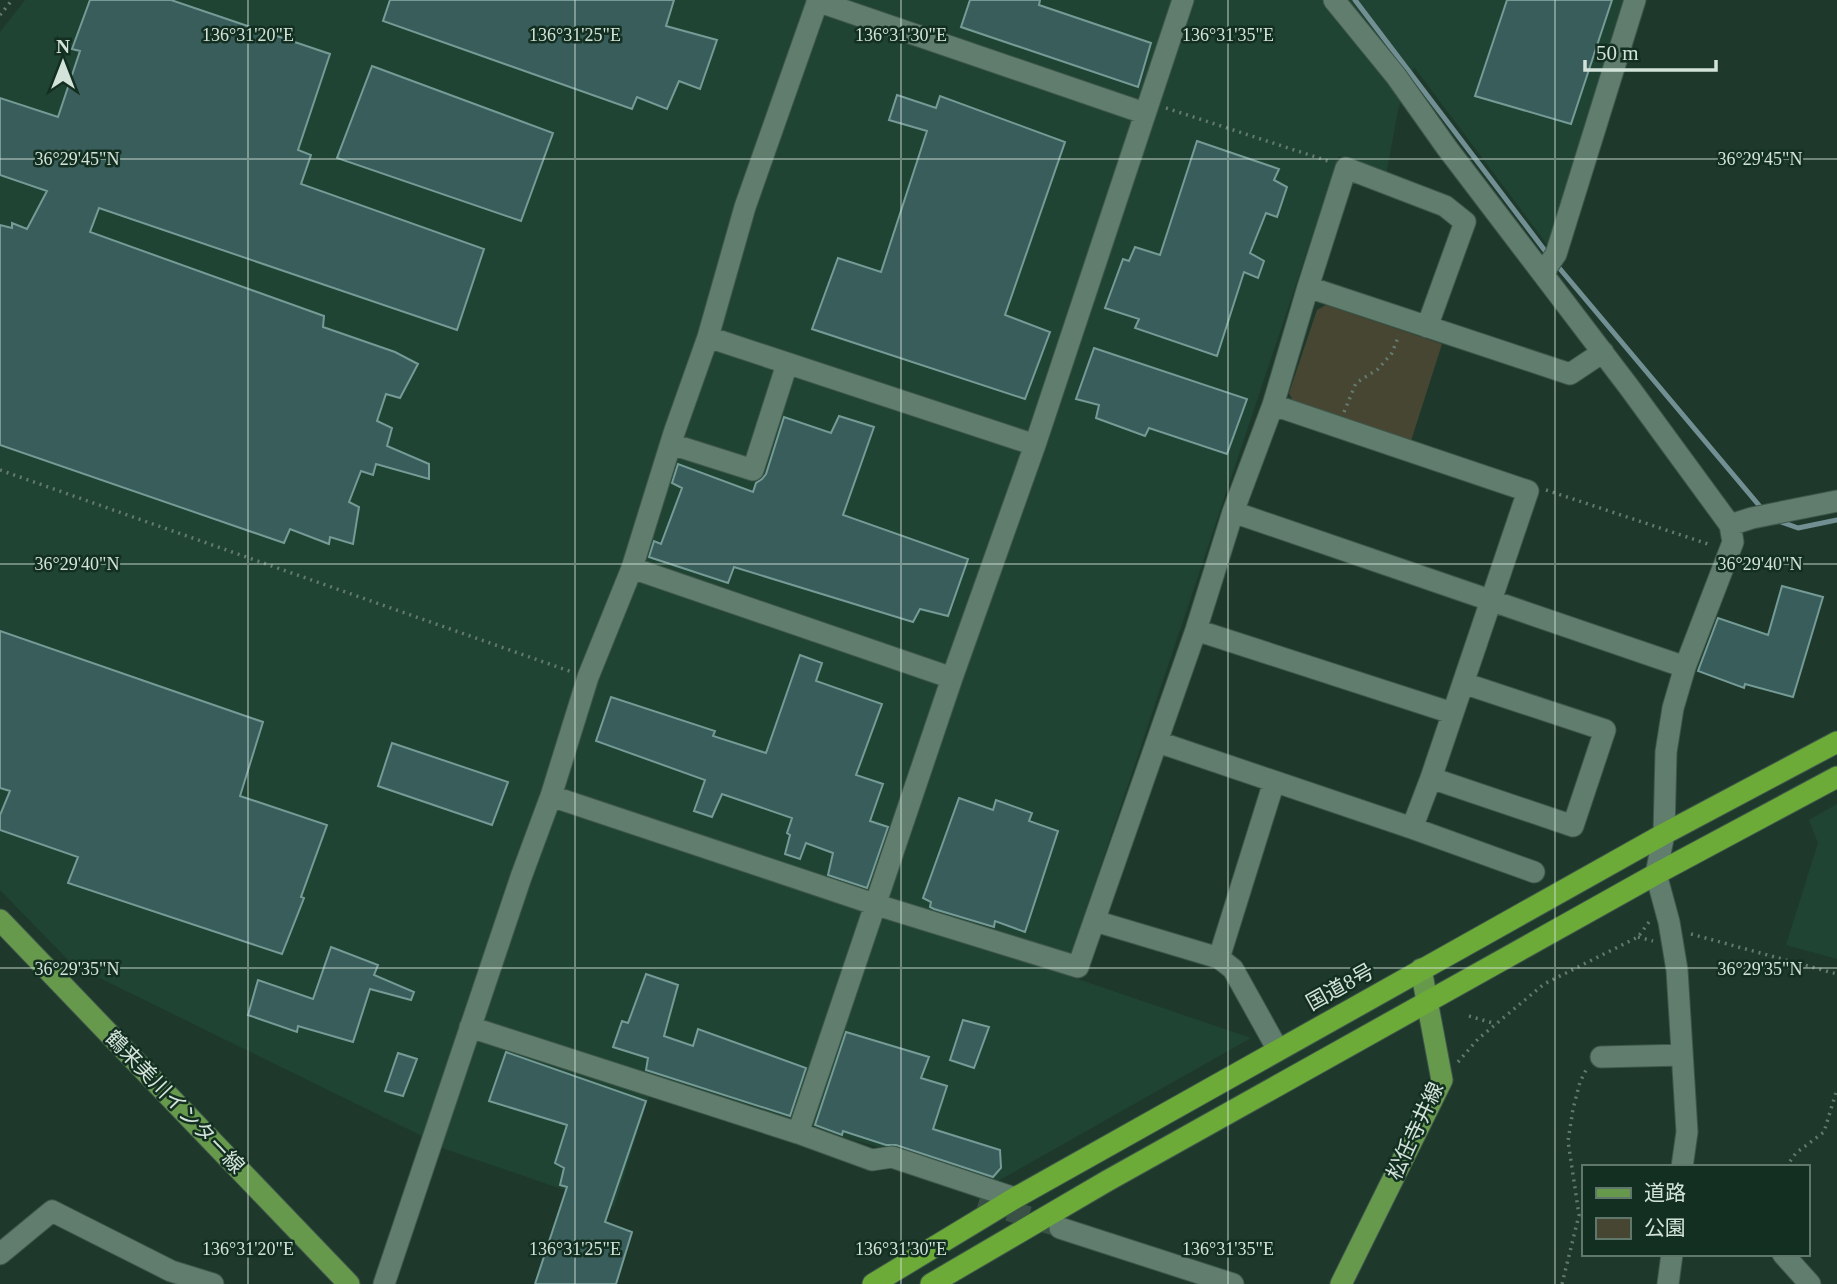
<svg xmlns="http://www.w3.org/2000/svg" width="1837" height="1284" viewBox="0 0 1837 1284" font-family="'Times New Roman','Noto Sans JP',serif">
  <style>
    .built { fill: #204433 }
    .green { fill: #474632 }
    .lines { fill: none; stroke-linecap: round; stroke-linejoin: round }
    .stream { stroke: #729093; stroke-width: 5 }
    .building { fill: #395d5a; stroke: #759b97; stroke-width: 2 }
    .minor-tunnel { stroke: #395245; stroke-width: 21; stroke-dasharray: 21 10; stroke-linecap: butt }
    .minor-casing { stroke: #3f574b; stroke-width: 23 }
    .major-casing { stroke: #3f574b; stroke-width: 23 }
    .highway-casing { stroke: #3f574b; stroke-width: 23 }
    .path { stroke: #637a6e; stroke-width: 3.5; stroke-dasharray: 2 5; stroke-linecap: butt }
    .minor { stroke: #607d6d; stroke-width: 21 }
    .major { stroke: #67994d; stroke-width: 21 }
    .highway { stroke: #6cab38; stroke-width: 21 }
    .ticks { fill: none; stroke: #d3e3da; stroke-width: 2; stroke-opacity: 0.45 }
    .labels { text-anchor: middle; stroke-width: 5; stroke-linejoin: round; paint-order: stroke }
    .street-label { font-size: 21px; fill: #d3e3da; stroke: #132f21 }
    .ticks-label { font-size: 18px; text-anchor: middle; fill: #d3e3da; stroke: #132f21; stroke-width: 5; stroke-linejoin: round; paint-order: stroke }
  </style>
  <rect width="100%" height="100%" fill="#1e392b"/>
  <path class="built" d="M25,0h1604l-77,251 -138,-184 -16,43 -12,66 -47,-20 -252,751 -21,68 185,63 -253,143 -345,-98 -39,124 -169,-58 -27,-15 -345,-169 -73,-75v-858z
    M1837,804v155l-51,-14 32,-102 -9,-23z"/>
  <path class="green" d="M1326,305l116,39 -31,97 -117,-38 -5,-10 28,-83z"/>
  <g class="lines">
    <path class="stream" d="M1355,0l194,256
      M1555,263l208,247
      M1776,520l22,8 39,-8"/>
  </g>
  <path class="building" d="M90,0h81l159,54 -32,96 13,5 -10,29 183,65 -27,81 -358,-122 -9,24 234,84 -1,11 72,25 23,12 -18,34 -14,-4 -9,27 15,7 -5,18 42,18v15l-53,-15 -3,11 -12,-4 -12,31 10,5 -6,37 -23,-7 -1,7 -39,-15 -6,14 -284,-98v-220l12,3v-5l15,6 20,-38 -47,-16v-77l58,19 22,-66 -8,-2z
    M390,0h284l-8,26 51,14 -17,49 -21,-8 -12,28 -30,-12 -5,12 -249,-88z
    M970,0h70l-1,5 112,38 -13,44 -177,-60z
    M1507,0h105l-41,124 -96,-28z
    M372,66l181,67 -32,88 -184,-63z
    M897,95l39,13 4,-12 125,46 -60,173 45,17 -25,67 -213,-70 26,-71 43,14 46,-141 -38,-11z
    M1197,141l82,28 -5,11 13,7 -10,30 -11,-4 -16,40 14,8 -6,17 -14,-6 -27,84 -82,-28 4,-9 -34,-11 18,-49 6,2 6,-14 25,8z
    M1094,348l153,51 -20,55 -78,-26 -4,8 -49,-18 3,-13 -23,-6z
    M839,416l35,11 -31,88 125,44 -20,57 -28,-7 -7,13 -179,-55 -6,16 -79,-26 5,-16 7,3 21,-56 -10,-5 6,-19 75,28 3,-9 6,-4 4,-5 18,-57 47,16z
    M1782,586l41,11 -30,100 -48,-13 -1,4 -46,-17 20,-53 50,17z
    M0,631l263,91 -23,74 87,29 -26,72 3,1 -22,56 -214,-71 10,-26 -78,-27v-15l10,-24 -10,-3z
    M800,655l22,8 -6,18 66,23 -26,71 27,9 -13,37 18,6 -21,61 -39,-13 5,-22 -27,-10 -6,16 -15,-5 5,-19 -3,-2 5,-15 -70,-24 -10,23 -18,-6 11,-31 -109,-39 15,-44 104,34 -2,5 53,17z
    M392,743l116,39 -16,43 -114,-39z
    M959,798l34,12 3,-10 36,13 -3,8 29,10 -33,101 -30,-11 -1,6 -60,-18 -4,-2 1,-5 -8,-4z
    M331,947l47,18 -4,10 40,17 -3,8 -41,-11 -17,53 -55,-16 -1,6 -49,-17 10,-35 55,19z
    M646,974l32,11 -14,51 29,10 5,-17 108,39 -16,48 -144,-46 2,-12 -35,-11 9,-26 6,2z
    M963,1020l26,7 -15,41 -24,-8z
    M846,1032l83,25 -8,21 26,8 -14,43 67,21 1,18 -8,9 -97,-32h-10l-43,-14 -1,4 -27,-10z
    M506,1052l140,49 -41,121 27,10 -16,52h-81l32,-97 -7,-2 4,-17 -9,-5 12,-38 -78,-24z
    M398,1053l19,6 -14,37 -18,-5z"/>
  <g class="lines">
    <path class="minor-tunnel" d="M979,1201l75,24"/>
    <defs>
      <path id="minor" d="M1334,0l62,76 51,72 182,239 101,138 3,17 -48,125 -12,41 -7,44 -2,82 -8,40 13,48 8,48 10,162 -5,35
        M817,1l327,112
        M1545,276l2,-9 9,-13 79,-254
        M1308,287l262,87 33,-22
        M708,337l327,108
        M1273,405l255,86 -97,287 -19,50
        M671,444l82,26 34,-106
        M1233,512l452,155
        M1730,525l22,-7 85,-17
        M632,568l320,110
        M1196,630l256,83
        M1158,742l254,86 122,44
        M1431,778l142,48 32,-96 -142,-47
        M551,796l326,109 201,62 118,-337 37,-118 40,-107 35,-118 38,-119 99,38 20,16 -38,105
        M1095,921l124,37 14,11 45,81
        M1219,958l55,-176
        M470,1027l328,106 74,27 20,-3 123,41
        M1601,1057l81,-2
        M798,1133l154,-455 83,-233 148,-445
        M1060,1228l173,56
        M0,1254l52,-43 119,60 42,13
        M1783,1254l27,30
        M384,1284l137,-407 30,-81 37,-119 44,-109 42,-135 34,-96 37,-130 73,-207
        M1668,1284l4,-30"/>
      <path id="major" d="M0,920l349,364
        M1341,1284l101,-204 -21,-111"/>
      <path id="highway" d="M873,1284l142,-86 649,-364 173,-92
        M931,1284l176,-103 549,-307 181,-97"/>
    </defs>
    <use href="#minor" class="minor-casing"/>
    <use href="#major" class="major-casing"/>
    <use href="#highway" class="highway-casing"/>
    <path class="path" d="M0,15l12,-15
      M1166,108l162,53
      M1344,412l12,-29 22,-14 14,-16 7,-18
      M0,470l572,202
      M1546,490l165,55
      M1691,934l146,40
      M1638,937l15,4
      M1469,1016l27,8
      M1458,1062l20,-23 66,-55 94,-47 11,-15
      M1786,1167l10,-14 28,-21 13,-43
      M1562,1284l17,-69 -11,-74 5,-32 7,-27 7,-14"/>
    <use href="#minor" class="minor"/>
    <use href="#major" class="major"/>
    <use href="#highway" class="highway"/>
  </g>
  <path class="ticks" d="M248,0v1284M575,0v1284M901,0v1284M1228,0v1284M1555,0v1284M0,159h1837M0,564h1837M0,968h1837"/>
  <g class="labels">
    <g class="street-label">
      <text transform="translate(1340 987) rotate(-29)" y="7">国道8号</text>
      <text transform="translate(175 1102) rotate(46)" y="7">鶴来美川インター線</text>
      <text transform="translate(1415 1131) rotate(-65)" y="7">松任寺井線</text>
    </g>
  </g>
  <g class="ticks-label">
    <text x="248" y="41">136°31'20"E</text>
    <text x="575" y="41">136°31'25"E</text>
    <text x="901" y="41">136°31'30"E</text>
    <text x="1228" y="41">136°31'35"E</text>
    <text x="77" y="165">36°29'45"N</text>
    <text x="1760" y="165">36°29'45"N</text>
    <text x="77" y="570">36°29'40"N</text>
    <text x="1760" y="570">36°29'40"N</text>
    <text x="77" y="975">36°29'35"N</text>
    <text x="1760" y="975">36°29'35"N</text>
    <text x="248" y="1255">136°31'20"E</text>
    <text x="575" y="1255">136°31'25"E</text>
    <text x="901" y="1255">136°31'30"E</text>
    <text x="1228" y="1255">136°31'35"E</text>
  </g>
  <rect x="1582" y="1165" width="228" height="91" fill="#132f21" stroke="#60776b" stroke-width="2"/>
  <rect x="1596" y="1188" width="35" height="10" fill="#67994d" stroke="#60776b" stroke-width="2"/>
  <text x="1644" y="1200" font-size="21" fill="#d3e3da">道路</text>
  <rect x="1596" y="1218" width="35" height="21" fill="#474632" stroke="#60776b" stroke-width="2"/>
  <text x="1644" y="1235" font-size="21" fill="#d3e3da">公園</text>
  <g transform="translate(63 63)" stroke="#132f21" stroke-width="5" paint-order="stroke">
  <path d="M0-5L12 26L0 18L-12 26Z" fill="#d3e3da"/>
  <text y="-10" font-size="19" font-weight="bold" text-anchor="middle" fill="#d3e3da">N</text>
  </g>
  <path d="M1585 60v10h131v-10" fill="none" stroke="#d3e3da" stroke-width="3.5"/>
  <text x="1596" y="60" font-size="21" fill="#d3e3da" stroke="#132f21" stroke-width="5" paint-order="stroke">50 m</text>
</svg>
